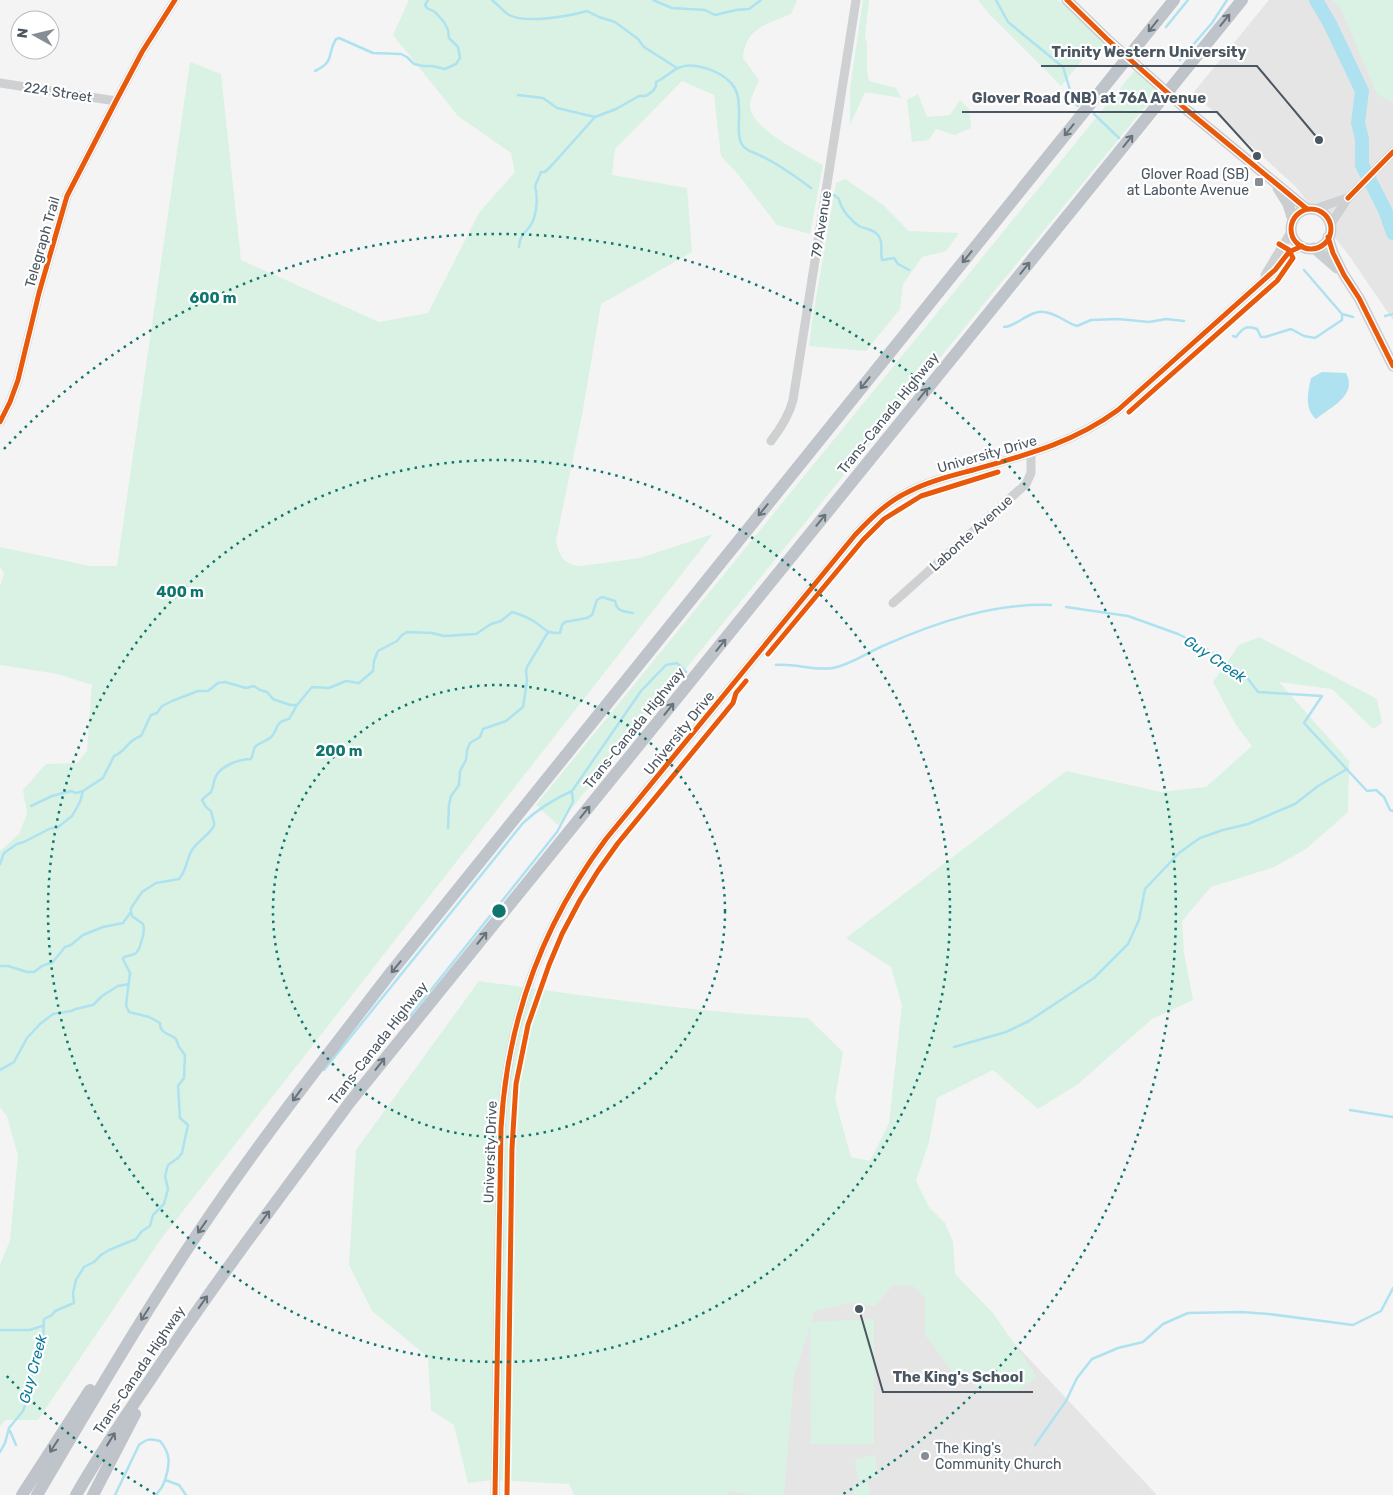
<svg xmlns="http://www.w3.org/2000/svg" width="1393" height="1495" viewBox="0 0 1393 1495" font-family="Rubik,sans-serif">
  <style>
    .education { fill: #e6e5e6 }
    .green { fill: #d9f2e3 }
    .water { fill: #aee2f0 }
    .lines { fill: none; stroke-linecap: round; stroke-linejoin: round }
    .stream { stroke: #aee2f0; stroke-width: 2.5 }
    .river { stroke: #aee2f0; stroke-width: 14 }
    .minor { stroke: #ced0d2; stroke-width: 9 }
    .major { stroke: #caced1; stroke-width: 11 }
    .highway { stroke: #bec4c9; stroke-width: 12 }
    .cycleway-casing { stroke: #fff; stroke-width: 8 }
    .cycleway { stroke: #e8590c; stroke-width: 5 }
    .oneway { stroke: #67727b }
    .ring { fill: none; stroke: #0f766e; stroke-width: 2.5; stroke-dasharray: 2.5 5 }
    .poi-dot { fill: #868d94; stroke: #fff; stroke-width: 2 }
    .labels { text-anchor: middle; stroke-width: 4.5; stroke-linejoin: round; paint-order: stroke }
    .street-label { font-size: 14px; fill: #4a5661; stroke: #fff }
    .poi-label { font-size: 14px; fill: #4a5661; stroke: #fff; text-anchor: end }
    .water-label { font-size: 15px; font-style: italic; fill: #0c7c9b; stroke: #fff }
    .centre { fill: #0f766e; stroke: #fff; stroke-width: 2.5 }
    .ring-label { font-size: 15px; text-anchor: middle; font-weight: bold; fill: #0f766e; stroke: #fff; stroke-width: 4.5; stroke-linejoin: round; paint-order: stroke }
    .leader { fill: none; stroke: #4a5661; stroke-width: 2 }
    .callout-dot { fill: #4a5661; stroke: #fff; stroke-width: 2 }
    .callout-label { font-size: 15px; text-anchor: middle; font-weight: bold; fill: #4a5661; stroke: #fff; stroke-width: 4.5; stroke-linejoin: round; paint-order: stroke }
  </style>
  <rect width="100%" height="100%" fill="#f4f4f4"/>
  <path class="education" d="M1269,0h124v320l-43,-63 -54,-70 -103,-94z
    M836,1153l321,342h-444z"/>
  <path class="green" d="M409,0h388l-6,14c-25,11 -45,13 -48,44l16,22c-3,8 -9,18 -9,26 1,23 55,49 73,59l-13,69 -33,-9 -40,-52 -16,-17 -7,-61 -32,-14 -67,68 -3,26 75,13 5,64 -91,52 -19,111 -26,126c3,15 8,24 25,25l59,-8 73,-24 -552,705 -123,181h-33l-5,7v-163l10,-23 8,-85 -11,-40 -7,-9v-256l19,-17 8,-20 -4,-24 23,-26 31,-1 10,-12 5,-66 -34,-11 -58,-9v-79l4,-12 -4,-8v-19l90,19h27l73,-504 31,12 20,186 138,62 49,-9 51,-100 36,-41 -4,-19 -53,-37 -65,-81z
    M863,0h6l-4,36 2,8v27l2,10 27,7 5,10 -36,-6 -15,33v-36z
    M978,0h79l13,7 42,37 -7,7 -21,7 -23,28 -71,-71z
    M1331,0h62v103l-16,-9 -37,-87z
    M1135,70l23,21 -600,734 -22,-20z
    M918,94l9,23 23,-2 10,-15 9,9 2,19 -16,7 -19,-6 -7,11 -17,2 -5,-42z
    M845,179l37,25 27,27 50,2 -13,18 -24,6 -19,27 -3,25 -34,42 -57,-5 3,-24 24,-139z
    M1259,637l118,62 5,24 -9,6 -41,-40 -53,-7 70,79 -1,51 -42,37 -32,18 -63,20 -29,34 2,32 9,47 -41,19 -74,65 -40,25 -45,-39 -56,28 -8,44 -13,39 13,26 16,16 8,19 2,32 38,39 44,64 -19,13h-35l-32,-20 -26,-35v-37l-12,-12 -20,-1 -18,21 -26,-3 -35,8 -3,11 63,-3v125h-63l-1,-118 -16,50 -10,119h-30l-24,-4 -3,4h-153l-5,-11 -77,-4 -24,3 -14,-58 -23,-15 -3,-53 -56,-46 -23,-46 7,-115 123,-169c109,15 219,32 329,37l35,34 -8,47 16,58 19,4 19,-38 13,-118 -11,-38 -45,-29 220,-167 95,21 45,-5 46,-41 -16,-21 -23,-43 26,-37z
    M875,1455l3,22 -20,3 -3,-21z
    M866,1483l3,2 1,10h-16v-10z"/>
  <path class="water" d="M1322,372l24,1c12,22 -15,34 -30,46 -12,-11 -8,-27 -5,-41z"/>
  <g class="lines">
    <path class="stream" d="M492,0c5,4 14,14 17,15 18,9 60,1 78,-4l12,6 16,5 23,17 6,8 33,21
      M653,0l19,8 33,2 10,5 21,-5 13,-1 12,-9
      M996,0l12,22 55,45 11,36 4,3
      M1166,27l22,-27
      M1180,60l32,-37 15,-23
      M315,71c21,-10 11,-16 21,-32l3,-1 34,15 28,1 6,3 7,7 9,2h9l13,3 11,-5 4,-6 -2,-11 -9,-9 -1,-8 -4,-8 -9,-10 -8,-4 -2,-3 3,-5
      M518,95l25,3 14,10 38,9
      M1094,114l25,24
      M834,195l5,4c2,10 11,21 20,27 6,3 14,3 18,8 7,6 3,18 5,26l12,-2 4,6 11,6
      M519,247c1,-14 7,-13 13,-24 5,-10 6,-26 3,-37l6,-14h4l8,-8 42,-47 21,-8 23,-13h7l7,-5 3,-5v-4c9,-4 15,-11 22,-14 16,-7 42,3 53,15 6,6 8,17 8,25 1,10 -3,29 4,38 4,5 10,6 16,9 18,8 36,21 52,33
      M1304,270l38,44
      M1385,316l8,-2
      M1004,327c14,-1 25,-17 40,-15 13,1 22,11 33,14l14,-6 27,-1 31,3 17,-3 18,2
      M1233,336l3,1c7,-9 10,-12 21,-8l4,8h4l26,-8 13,7 11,2 27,-18v-6l11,3
      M1066,607l62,9 50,18 24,12 43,29 13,17 64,4 -18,27 63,68 9,-1 8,7 6,13 3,1
      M776,665c19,-2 37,6 57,3 18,-3 35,-16 52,-23 52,-23 109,-42 166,-40
      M31,806l21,-10 19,-5 5,2 7,-2
      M448,828l1,-23 2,-9 8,-11 1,-14 6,-11 1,-10 3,-7 10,-6 3,-8 23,-8 17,-14 4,-26 -1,-10 1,-4 21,-35
      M0,864l4,-11 13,-9 7,-2 27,-14h6l15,-12 8,-14 3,-11 20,-13 11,-22c13,-5 12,-15 27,-20l10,-21 6,-2 5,-7 10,-5 26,-10h10l10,-8 7,-1 21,6 8,-2 6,4 7,2 6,7 17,6h7
      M0,966h8l19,6h7l8,-6 11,-4 12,-15 6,-2 12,-10 20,-8 20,-4 7,-10
      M407,1020l150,-188 16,-30 -1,-11
      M954,1047l52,-15 23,-11 65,-43 34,-34 11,-24 6,-31 34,-36 21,-15 23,-8 25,-6 47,-20 23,-18 29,-17
      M0,1070l14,-8 13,-24 13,-14 13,-10 18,-3 5,-2 17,-4 9,-9 16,-10 11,-2
      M324,1070l199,-247c15,-14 31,-24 49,-32l69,-100 25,-26 11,-2 9,9
      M1350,1110l43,7
      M0,1330h30l12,-4
      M10,1431l6,14
      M1035,1445l31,-44 11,-23 15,-19 26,-11 25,-6 20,-18 25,-11 53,-1 28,2 84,11 28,-14 12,-23
      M0,1452l5,-9 4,-15 14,-17 2,-6 -1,-11 12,-29 -1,-12 8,-12 1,-22 8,-4 3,-4 19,-8 -1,-10 3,-13 8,-13 10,-5 7,-7 8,-5 27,-11 6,-8 8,-5 3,-11 11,-11 4,-15 -3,-13 3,-11 10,-7 4,-5 6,-28 -8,-7 -2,-32 6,-8 1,-23 -6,-8 -3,-8c-7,-6 -16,-5 -16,-16l-11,-6 -20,-5 -3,-7 4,-32 -7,-14 1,-2 11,-3 4,-5 4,-13 1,-8 -1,-4 -11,-8 -1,-4v-4l11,-16 14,-9 23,-4c8,-9 7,-19 13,-29 6,-9 16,-14 22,-24v-3l-3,-12 -5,-4 -4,-7c3,-4 6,-5 9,-8 3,-5 2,-11 5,-16 5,-10 23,-17 35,-17 2,-4 2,-8 4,-12 3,-4 10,-5 15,-9 9,-7 3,-16 19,-19l8,-14 15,-18 17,1 17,-7 13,2 14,-12 1,-10 4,-10 19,-10 5,-6 5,-3 25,1 12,3 32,-2 15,-10 10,-3 11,-9c7,2 17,6 23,10 11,7 9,11 25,11l2,-8 3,-3 22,-4 5,-3 5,-15 5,-3 13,4c2,11 8,10 18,12
      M115,1495l24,-50c7,-6 12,-7 21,-4 11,13 10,23 5,39l14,5 7,10
      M156,1495l6,-8 3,-7"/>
    <path class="river" d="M1316,0l14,24 32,67 -4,32 4,16v26l23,45 8,23"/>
    <path class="minor" d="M0,83l116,18
      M1315,209l32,-11
      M1330,225l18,-27 45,-46
      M1265,275l26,-43
      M0,422l10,-20 8,-22 21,-87 28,-97 49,-95 26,-49 33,-52
      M771,441c10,-13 18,-25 22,-41l63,-400
      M893,603l133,-119 5,-11v-20
      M495,1495l6,-367c6,-107 40,-202 105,-289l249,-304c16,-17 32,-33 53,-43 21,-11 43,-16 65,-22 53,-15 100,-27 145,-60l157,-140 14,-18 13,-6"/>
    <path class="major" d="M1067,0l40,39 81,72 119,98
      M1278,188l10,16 5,16
      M1291 229a20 20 0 1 1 40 0a20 20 0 1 1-40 0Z
      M1328,237l5,16 11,22 15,23 34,68
      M1314,248l23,20"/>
    <path class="highway" d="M22,1495l68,-105
      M37,1495c52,-88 104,-177 161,-262 60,-90 128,-176 194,-262l782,-971
      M76,1495c23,-40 48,-77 74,-115 63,-95 132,-186 200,-278l892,-1102
      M93,1495l42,-81"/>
    <defs>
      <path id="cycleway" d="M1067,0l40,39 81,72 119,98
        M1348,198l45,-46
        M1291 229a20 20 0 1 1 40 0a20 20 0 1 1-40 0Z
        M1328,237l5,16 11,22 15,23 34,68
        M1129,412l148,-131 16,-23 -4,-8 -10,-6
        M0,422l10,-20 8,-22 21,-87 28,-97 49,-95 26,-49 33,-52
        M768,654l95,-114 21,-21 37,-23 77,-24
        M495,1495l6,-367c6,-107 40,-202 105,-289l249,-304c16,-17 32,-33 53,-43 21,-11 43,-16 65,-22 53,-15 100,-27 145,-60l157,-140 14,-18 13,-6
        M507,1495l5,-347 4,-64 12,-59 21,-60 13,-31 18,-34 18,-29 20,-28 115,-140 3,-10 10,-12"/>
    </defs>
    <use href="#cycleway" class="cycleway-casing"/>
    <use href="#cycleway" class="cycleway"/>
  </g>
  <defs><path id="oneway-shaft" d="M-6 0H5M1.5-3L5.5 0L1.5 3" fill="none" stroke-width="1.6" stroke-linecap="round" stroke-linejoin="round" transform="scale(1.25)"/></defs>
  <g class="oneway">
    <use href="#oneway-shaft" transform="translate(1225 20) rotate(-51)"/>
    <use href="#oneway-shaft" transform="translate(1153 26) rotate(129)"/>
    <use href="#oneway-shaft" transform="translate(1069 130) rotate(129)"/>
    <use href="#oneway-shaft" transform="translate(1128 141) rotate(-51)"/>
    <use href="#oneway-shaft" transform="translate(967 257) rotate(129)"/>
    <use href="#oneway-shaft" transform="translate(1025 268) rotate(-51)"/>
    <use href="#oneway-shaft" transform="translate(865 383) rotate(129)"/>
    <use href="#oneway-shaft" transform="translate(923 394) rotate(-51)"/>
    <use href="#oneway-shaft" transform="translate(763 510) rotate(129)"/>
    <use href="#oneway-shaft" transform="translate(821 520) rotate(-51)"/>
    <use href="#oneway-shaft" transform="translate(721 645) rotate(-51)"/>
    <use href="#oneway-shaft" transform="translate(669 709) rotate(-51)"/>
    <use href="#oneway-shaft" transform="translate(585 812) rotate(-51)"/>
    <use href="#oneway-shaft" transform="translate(482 938) rotate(-51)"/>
    <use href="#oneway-shaft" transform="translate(396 967) rotate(129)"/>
    <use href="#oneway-shaft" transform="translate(380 1064) rotate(-52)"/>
    <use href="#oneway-shaft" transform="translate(297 1095) rotate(126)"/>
    <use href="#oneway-shaft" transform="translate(265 1217) rotate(-54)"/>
    <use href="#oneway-shaft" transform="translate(202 1227) rotate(125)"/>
    <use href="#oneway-shaft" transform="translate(203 1302) rotate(-55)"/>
    <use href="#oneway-shaft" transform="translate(145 1314) rotate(123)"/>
    <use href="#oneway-shaft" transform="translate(111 1439) rotate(-58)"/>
    <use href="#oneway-shaft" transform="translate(54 1446) rotate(123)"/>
  </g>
  <g class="ring">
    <circle cx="499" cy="911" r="226"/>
    <circle cx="499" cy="911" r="451"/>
    <path d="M155 1494A677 677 0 0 1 4 1373M4 449A677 677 0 1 1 843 1494"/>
  </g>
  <g class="poi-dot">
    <rect x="1254" y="177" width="10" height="10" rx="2.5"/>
    <circle cx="925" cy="1456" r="5"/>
  </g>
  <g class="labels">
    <g class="street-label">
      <text transform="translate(58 92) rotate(9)" y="5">224 Street</text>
      <text transform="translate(821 224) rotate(-81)" y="5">79 Avenue</text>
      <text transform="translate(42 242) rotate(-74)" y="5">Telegraph Trail</text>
      <text transform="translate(888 413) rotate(-51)" y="5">Trans-Canada Highway</text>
      <text transform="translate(987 454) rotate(-16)" y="5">University Drive</text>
      <text transform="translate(971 533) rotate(-42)" y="5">Labonte Avenue</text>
      <text transform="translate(634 728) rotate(-51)" y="5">Trans-Canada Highway</text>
      <text transform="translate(679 733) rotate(-51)" y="5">University Drive</text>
      <text transform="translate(378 1043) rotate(-52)" y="5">Trans-Canada Highway</text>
      <text transform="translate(490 1152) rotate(-88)" y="5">University Drive</text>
      <text transform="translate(139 1370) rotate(-56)" y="5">Trans-Canada Highway</text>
    </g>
    <g class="poi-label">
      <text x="1249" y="179">Glover Road (SB)<tspan x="1249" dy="16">at Labonte Avenue</tspan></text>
      <text x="935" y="1453" text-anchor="start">The King's<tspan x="935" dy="16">Community Church</tspan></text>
    </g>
    <g class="water-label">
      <text transform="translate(1215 659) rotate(34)" y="5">Guy Creek</text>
      <text transform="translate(33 1369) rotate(-75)" y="5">Guy Creek</text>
    </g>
  </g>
  <circle cx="499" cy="911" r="8" class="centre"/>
  <g class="ring-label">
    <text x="213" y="303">600 m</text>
    <text x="180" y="597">400 m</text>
    <text x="339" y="756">200 m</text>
  </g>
  <path class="leader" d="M1319 140L1257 66H1041M1257 156L1217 112H962M859 1309L883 1392H1033"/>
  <g class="callout-dot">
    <circle cx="1319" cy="140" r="5"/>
    <circle cx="1257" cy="156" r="5"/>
    <circle cx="859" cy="1309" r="5"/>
  </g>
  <g class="callout-label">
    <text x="1149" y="57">Trinity Western University</text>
    <text x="1089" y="103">Glover Road (NB) at 76A Avenue</text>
    <text x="958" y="1382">The King's School</text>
  </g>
  <g transform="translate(35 35) rotate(278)"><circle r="24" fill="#ffffff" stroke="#b7bbc0"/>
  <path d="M0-4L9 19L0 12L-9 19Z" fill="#868d94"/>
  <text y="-8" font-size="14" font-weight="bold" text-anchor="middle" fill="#4a5661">N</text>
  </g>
</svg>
